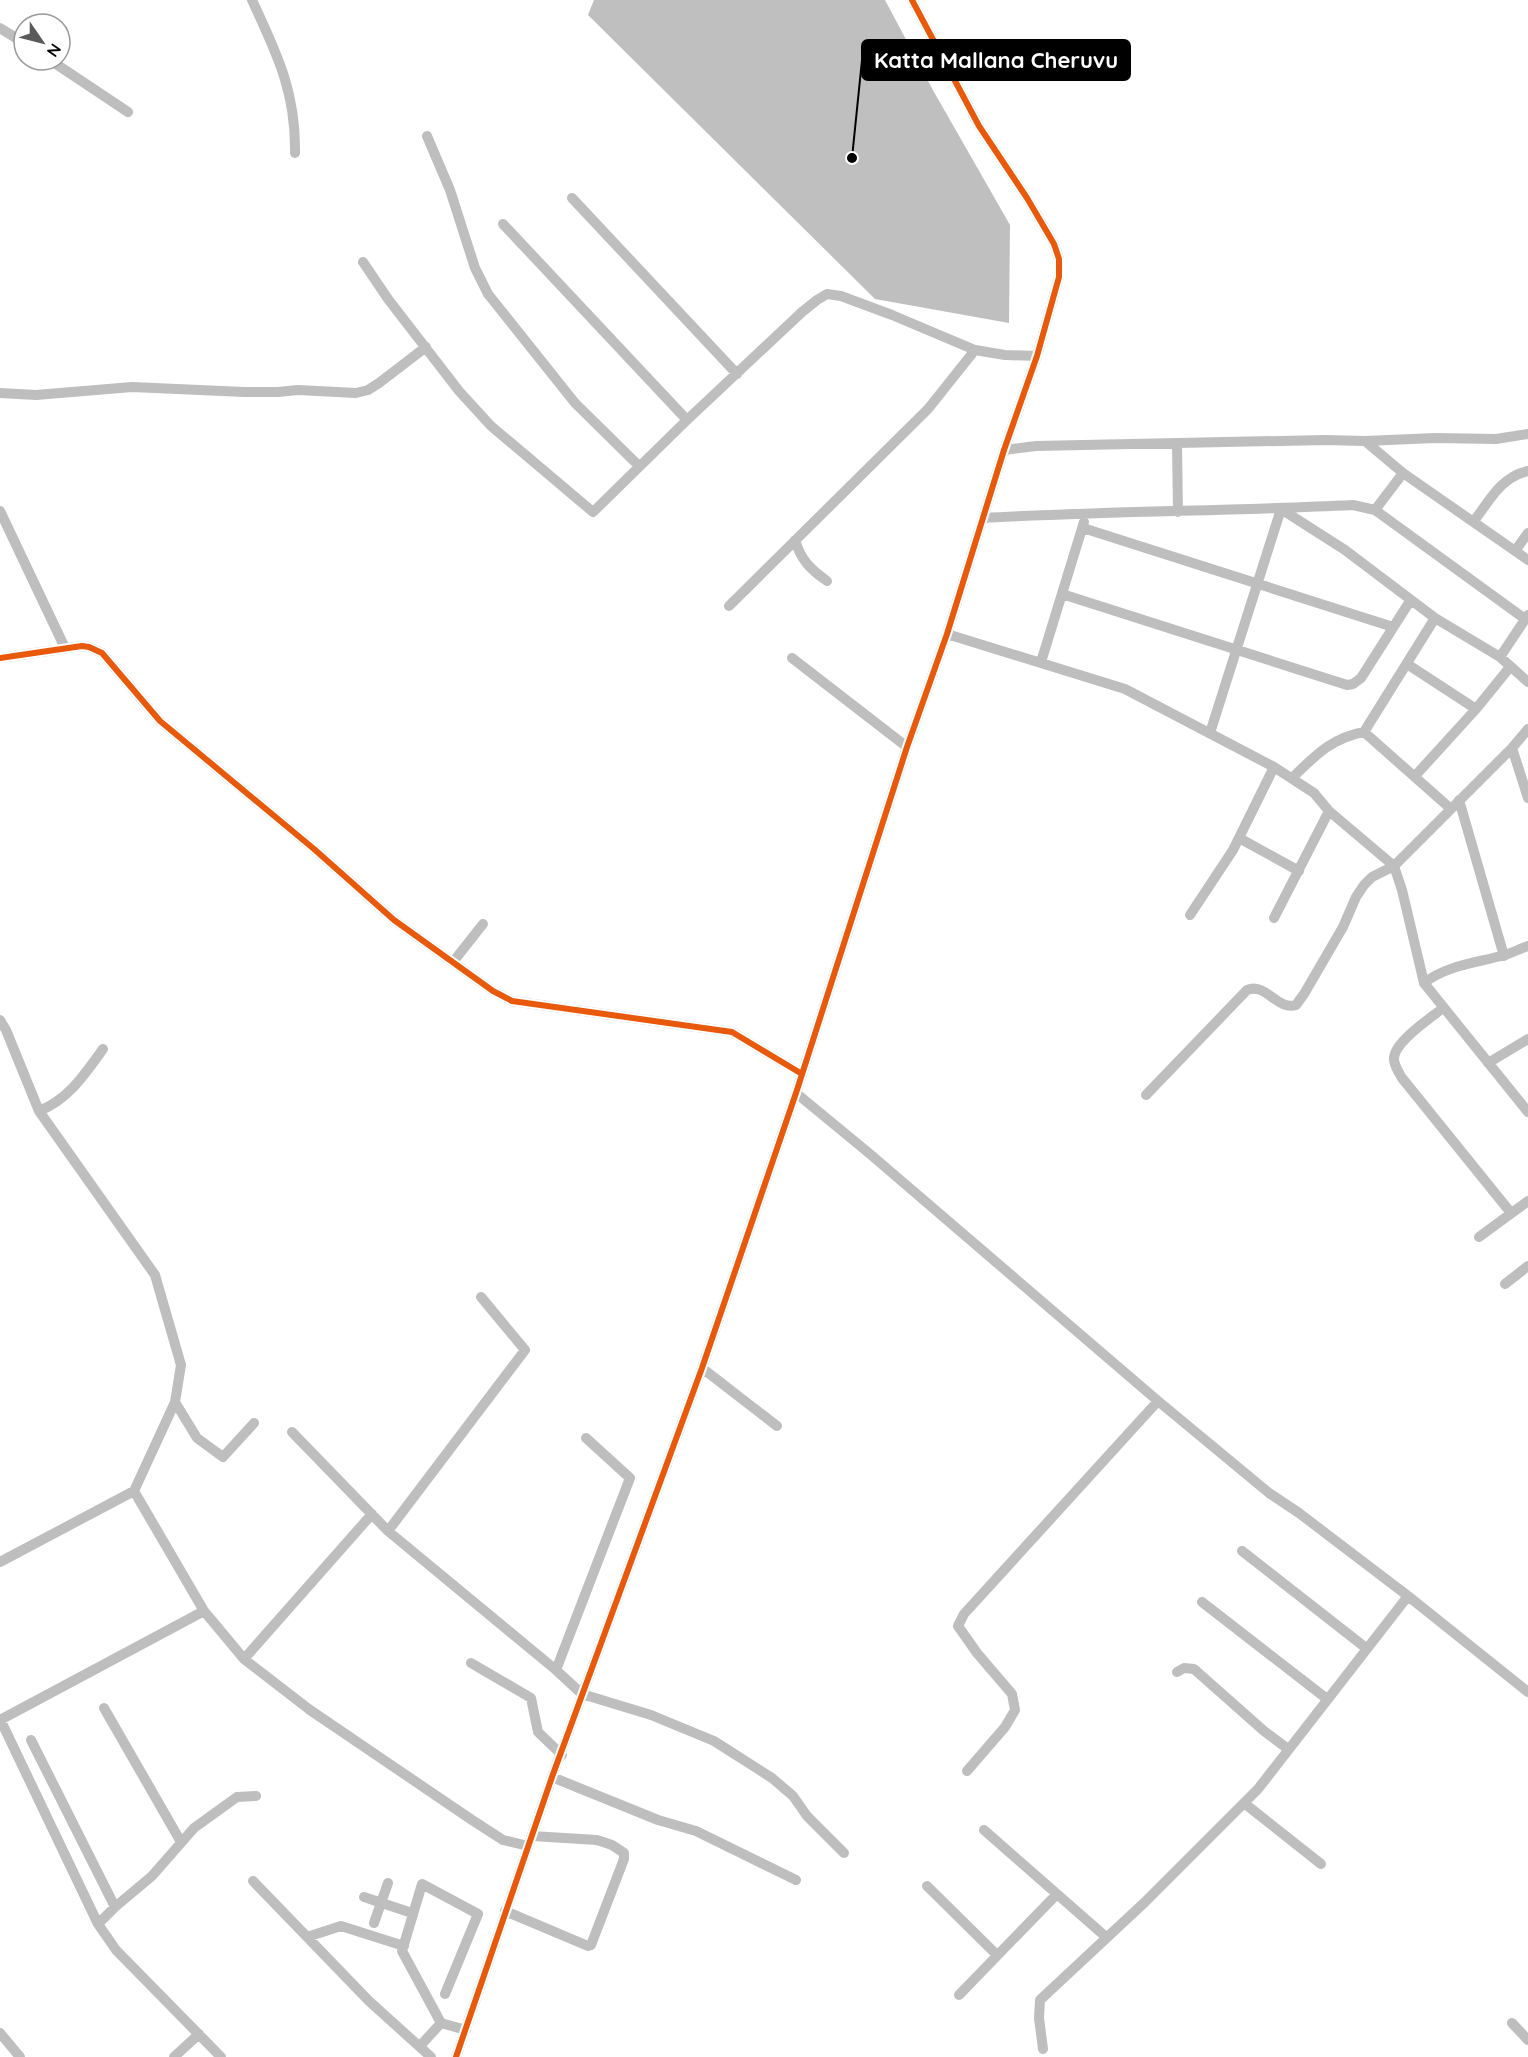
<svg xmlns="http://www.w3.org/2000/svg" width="1528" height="2057" viewBox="0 0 1528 2057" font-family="Quicksand,sans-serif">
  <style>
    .water { fill: #bfbfbf }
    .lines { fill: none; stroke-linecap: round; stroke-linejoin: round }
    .minor { stroke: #bebebe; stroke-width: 10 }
    .cycleway-casing { stroke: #fff; stroke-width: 10 }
    .cycleway { stroke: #e8590c; stroke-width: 6 }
    .leader { fill: none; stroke: #000; stroke-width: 2 }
    .callout-dot { fill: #000; stroke: #fff; stroke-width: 2 }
    .callout { fill: #000; stroke: #000; stroke-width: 2 }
    .callout-label { font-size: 22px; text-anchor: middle; font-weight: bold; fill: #fff }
  </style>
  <rect width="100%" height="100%" fill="#fff"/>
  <path class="water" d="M594,0h291l49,92 76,133 -1,98 -134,-24 -287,-284z"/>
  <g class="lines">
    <path class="minor" d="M252,0c25,54 44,92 43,153
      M0,28l24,15
      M50,60l78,52
      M427,136l23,54 25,78 13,26 87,109 64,63
      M572,198l165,176
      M503,224l184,196
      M363,262l25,37 71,92 32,35 102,86 94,-92 115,-108 15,-12 10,-6 14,2 51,19 83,35 30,5 32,1
      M0,393l36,2 96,-8 112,5h34l20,-2 58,3 12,-3 11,-7 47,-36
      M1365,441l38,32 125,87
      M1177,444l1,68
      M1004,450l32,-4 289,-6 40,1 70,-3 61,1 32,-5
      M1375,510l28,-37
      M0,511l65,137
      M983,518c123,-7 247,-7 370,-13l22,5 150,109
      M1474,521c16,-21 27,-44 54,-50
      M1083,528l310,99
      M795,540c6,20 15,29 32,41
      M1515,551l13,-18
      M1062,594l285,91 6,-1 8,-6 49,-77
      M729,606l199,-197 47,-59
      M947,634l178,55 149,78 40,26 15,18 65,55 8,24 22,93 104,129
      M1500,657l28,-42
      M0,658l82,-12 7,1 13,6 58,68 154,128 80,71 99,71 19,10 220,31 70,42
      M792,658l115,89
      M1041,662l43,-140
      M1407,664l69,45
      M1364,732l87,77
      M1210,733l71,-224 64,41 90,68 65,39 28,25
      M1512,748l16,50
      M1415,776l61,-67 34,-42
      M1292,778c23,-22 39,-40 72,-46l71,-114
      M1459,800l45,156
      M1239,838l60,33
      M1190,915l43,-65 41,-83
      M1274,918l55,-107
      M453,962l30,-38
      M1424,983c22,-17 50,-20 77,-27 9,-2 18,-7 27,-10
      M1443,1008c-12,10 -51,35 -49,52 1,7 5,13 8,18l109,135
      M0,1020l6,10 33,81 116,164 26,90 -6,37 -41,89 -134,71
      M1488,1063l40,-24
      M796,1093l74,61 288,247 111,92 30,20 109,83 120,96
      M1146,1095l101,-105c19,-8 30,21 49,15l8,-11 39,-67 13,-30 8,-12 8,-8 22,-11 118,-118 16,-19
      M39,1111c29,-11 46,-37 64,-62
      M1479,1237l49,-36
      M1505,1284l23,-18
      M702,1368l75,58
      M175,1402l22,36 26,19 31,-34
      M292,1432l96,99 168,139 26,24 69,21 63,26 58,37 21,18 14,20 37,37
      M134,1491l70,120 40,48 66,51 162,110 31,20 25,6
      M388,1531l137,-181 -44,-53
      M1242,1551l124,97
      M1202,1602l125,97
      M244,1659l128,-145
      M471,1663l60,35 7,34 24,23
      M556,1670l74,-192 -44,-40
      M1177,1672l7,-4 10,1 70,62 24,18
      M104,1708l77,134
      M0,1719l98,205 18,26 105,107
      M0,1720l204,-109
      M31,1740l84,167
      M967,1771l38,-44 10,-17 -3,-16 -35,-41 -19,-27 6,-12 194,-213
      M552,1777l106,43 38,11 100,49
      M1244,1803l77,61
      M984,1830l122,107
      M253,1881l116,120 62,56
      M927,1886l70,69
      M364,1897l48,16
      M505,1911l83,35 3,-1 33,-86v-6l-12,-8 -15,-5 -65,-4
      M374,1923l14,-40
      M98,1924l17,-17 37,-31 42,-48 43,-31 19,-1
      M307,1937l34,-11 63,20
      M445,1994l33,-80 -56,-30 -20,67 39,72 25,7
      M959,1995l98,-101
      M1512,2023l16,17
      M0,2033l20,24
      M420,2046l21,-23
      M1043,2049l-4,-31 1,-18 105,-98 113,-113 150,-193
      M174,2057l25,-23
      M456,2057l96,-280 150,-409 94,-275 111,-346 40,-113 57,-184 33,-94 22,-79v-18l-5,-15 -27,-46 -48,-72 -67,-126"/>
    <defs>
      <path id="cycleway" d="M0,658l82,-12 7,1 13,6 58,68 154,128 80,71 99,71 19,10 220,31 70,42
        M456,2057l96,-280 150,-409 94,-275 111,-346 40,-113 57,-184 33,-94 22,-79v-18l-5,-15 -27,-46 -48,-72 -67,-126"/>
    </defs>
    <use href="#cycleway" class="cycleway-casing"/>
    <use href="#cycleway" class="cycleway"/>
  </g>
  <path class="leader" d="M852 158L862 60"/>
  <circle class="callout-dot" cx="852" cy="158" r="6"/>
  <rect class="callout" x="862" y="40" width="268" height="40" rx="6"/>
  <g class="callout-label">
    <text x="996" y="68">Katta Mallana Cheruvu</text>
  </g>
  <g transform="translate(42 42) rotate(125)"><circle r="28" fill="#ffffff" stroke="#999999" stroke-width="1.5"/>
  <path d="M0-4.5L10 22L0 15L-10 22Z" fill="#595959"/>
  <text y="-9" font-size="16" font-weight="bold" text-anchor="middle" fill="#000000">N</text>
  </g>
</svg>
